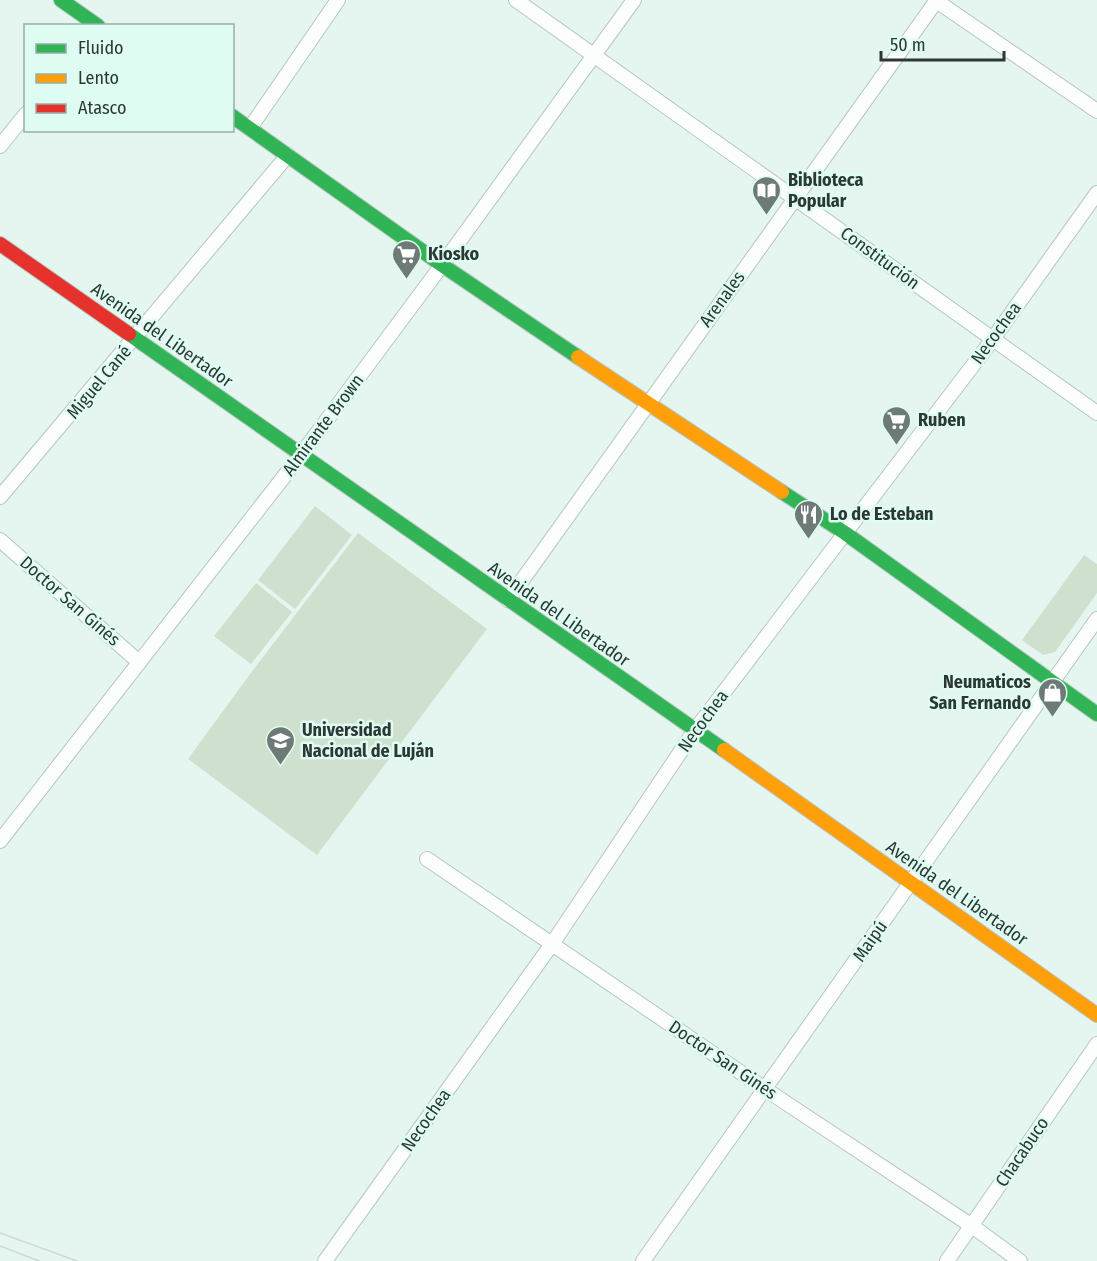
<svg xmlns="http://www.w3.org/2000/svg" width="1097" height="1261" viewBox="0 0 1097 1261" font-family="'Fira Sans Condensed',sans-serif">
  <style>
    .green { fill: #d0e0cf }
    .lines { fill: none; stroke-linecap: round; stroke-linejoin: round }
    .street-casing { stroke: #b8c5c1; stroke-width: 16 }
    .fast-casing { stroke: #b8c5c1; stroke-width: 16 }
    .slow-casing { stroke: #b8c5c1; stroke-width: 16 }
    .jam-casing { stroke: #b8c5c1; stroke-width: 16 }
    .street { stroke: #fbfefd; stroke-width: 14 }
    .fast { stroke: #30b455; stroke-width: 14 }
    .slow { stroke: #ff9f0a; stroke-width: 14 }
    .jam { stroke: #e5322d; stroke-width: 14 }
    .tram { stroke: #d2d6d5; stroke-width: 1.5 }
    .labels { text-anchor: middle; stroke-width: 5; stroke-linejoin: round; paint-order: stroke }
    .poi-label { font-size: 18px; font-weight: bold; fill: #2d3834; stroke: #defcf2; text-anchor: start }
    .street-label { font-size: 18px; fill: #2d3834; stroke: #defcf2 }
  </style>
  <rect width="100%" height="100%" fill="#e5f5f0"/>
  <path class="green" d="M315,506l37,29 -57,74 -37,-29z
    M358,533l129,96 -170,226 -129,-96 62,-85z
    M1084,555l13,9v29l-42,59 -12,3 -21,-15z
    M256,583l36,29 -41,52 -37,-28z"/>
  <g class="lines">
    <defs>
      <path id="street" d="M516,0l581,413
        M935,0l162,111
        M250,128l88,-128
        M0,146l26,-32
        M0,497l288,-342
        M0,540l139,122
        M508,600l429,-600
        M0,841l300,-385 142,-191 192,-265
        M427,859l338,230 207,137 48,35
        M325,1261l227,-317 143,-214 298,-391 104,-146
        M643,1261l454,-642
        M947,1261l150,-217"/>
      <path id="fast" d="M61,0l37,26
        M232,116l210,149 136,92
        M129,334l595,416
        M782,492l63,41 252,181"/>
      <path id="slow" d="M578,357l204,135
        M724,750l373,265"/>
      <path id="jam" d="M0,244l129,90"/>
    </defs>
    <use href="#street" class="street-casing"/>
    <use href="#fast" class="fast-casing"/>
    <use href="#slow" class="slow-casing"/>
    <use href="#jam" class="jam-casing"/>
    <use href="#street" class="street"/>
    <use href="#fast" class="fast"/>
    <use href="#slow" class="slow"/>
    <use href="#jam" class="jam"/>
    <path class="tram" d="M0,1233l77,28
      M0,1246l39,15"/>
  </g>
  <defs>
    <symbol id="library-pin" viewBox="-11 -11 22 30"><path d="M0 17L-7.5 6A9.5 9.5 0 1 1 7.5 6Z" fill="#6d7a76" stroke="#defcf2"/><path d="M-6-4Q-3-5.5-.7-3.5V5Q-3 3-6 4ZM6-4Q3-5.5 .7-3.5V5Q3 3 6 4Z" fill="#fff"/></symbol>
    <symbol id="supermarket-pin" viewBox="-11 -11 22 30"><path d="M0 17L-7.5 6A9.5 9.5 0 1 1 7.5 6Z" fill="#6d7a76" stroke="#defcf2"/><path d="M-6-5.5h2.5l.6 2H6L4.5 2H-2.5L-4.4-4H-6ZM-1.5 3.2a1.3 1.3 0 1 0 .1 0ZM3 3.2a1.3 1.3 0 1 0 .1 0Z" fill="#fff"/></symbol>
    <symbol id="restaurant-pin" viewBox="-11 -11 22 30"><path d="M0 17L-7.5 6A9.5 9.5 0 1 1 7.5 6Z" fill="#6d7a76" stroke="#defcf2"/><path d="M-5-6h1v4h1v-4h1v4h1v-4h1v5L-1.5 .5V6h-2V.5L-5-1ZM5-6V6H3V1.5H1.5Q1.5-4 5-6Z" fill="#fff"/></symbol>
    <symbol id="shop-pin" viewBox="-11 -11 22 30"><path d="M0 17L-7.5 6A9.5 9.5 0 1 1 7.5 6Z" fill="#6d7a76" stroke="#defcf2"/><path d="M-5-2.5h2.3a2.7 3.5 0 0 1 5.4 0H5L5.5 6h-11ZM-1.5-2.5h3a1.5 2.3 0 0 0-3 0Z" fill="#fff"/></symbol>
    <symbol id="university-pin" viewBox="-11 -11 22 30"><path d="M0 17L-7.5 6A9.5 9.5 0 1 1 7.5 6Z" fill="#6d7a76" stroke="#defcf2"/><path d="M0-5L7-2L0 1L-7-2ZM-4 1L0 2.5L4 1V4Q0 6-4 4Z" fill="#fff"/></symbol>
  </defs>
  <g fill-rule="evenodd">
    <use href="#library-pin" x="750" y="174" width="33" height="45"/>
    <use href="#supermarket-pin" x="390" y="238" width="33" height="45"/>
    <use href="#supermarket-pin" x="880" y="404" width="33" height="45"/>
    <use href="#restaurant-pin" x="792" y="498" width="33" height="45"/>
    <use href="#shop-pin" x="1036" y="676" width="33" height="45"/>
    <use href="#university-pin" x="264" y="724" width="33" height="45"/>
  </g>
  <g class="labels">
    <g class="poi-label">
      <text x="788" y="186">Biblioteca<tspan x="788" dy="21">Popular</tspan></text>
      <text x="428" y="260">Kiosko</text>
      <text x="918" y="426">Ruben</text>
      <text x="830" y="520">Lo de Esteban</text>
      <text x="1031" y="688" text-anchor="end">Neumaticos<tspan x="1031" dy="21">San Fernando</tspan></text>
      <text x="302" y="736">Universidad<tspan x="302" dy="21">Nacional de Luján</tspan></text>
    </g>
    <g class="street-label">
      <text transform="translate(880 258) rotate(36)" y="6">Constitución</text>
      <text transform="translate(722 299) rotate(-54)" y="6">Arenales</text>
      <text transform="translate(996 333) rotate(-54)" y="6">Necochea</text>
      <text transform="translate(162 335) rotate(35)" y="6">Avenida del Libertador</text>
      <text transform="translate(99 382) rotate(-50)" y="6">Miguel Cané</text>
      <text transform="translate(323 425) rotate(-53)" y="6">Almirante Brown</text>
      <text transform="translate(70 601) rotate(41)" y="6">Doctor San Ginés</text>
      <text transform="translate(559 614) rotate(35)" y="6">Avenida del Libertador</text>
      <text transform="translate(703 721) rotate(-54)" y="6">Necochea</text>
      <text transform="translate(957 893) rotate(35)" y="6">Avenida del Libertador</text>
      <text transform="translate(870 941) rotate(-55)" y="6">Maipú</text>
      <text transform="translate(723 1060) rotate(34)" y="6">Doctor San Ginés</text>
      <text transform="translate(426 1120) rotate(-55)" y="6">Necochea</text>
      <text transform="translate(1022 1152) rotate(-56)" y="6">Chacabuco</text>
    </g>
  </g>
  <rect x="24" y="24" width="210" height="108" fill="#defcf2" stroke="#97aea6" stroke-width="1.5"/>
  <rect x="36" y="44" width="30" height="9" fill="#30b455" stroke="#97aea6" stroke-width="1.5"/>
  <text x="78" y="54" font-size="18" fill="#2d3834">Fluido</text>
  <rect x="36" y="74" width="30" height="9" fill="#ff9f0a" stroke="#97aea6" stroke-width="1.5"/>
  <text x="78" y="84" font-size="18" fill="#2d3834">Lento</text>
  <rect x="36" y="104" width="30" height="9" fill="#e5322d" stroke="#97aea6" stroke-width="1.5"/>
  <text x="78" y="114" font-size="18" fill="#2d3834">Atasco</text>
  <path d="M881 51v9h123v-9" fill="none" stroke="#2d3834" stroke-width="3"/>
  <text x="890" y="51" font-size="18" fill="#2d3834" stroke="#defcf2" stroke-width="4.5" paint-order="stroke">50 m</text>
</svg>
